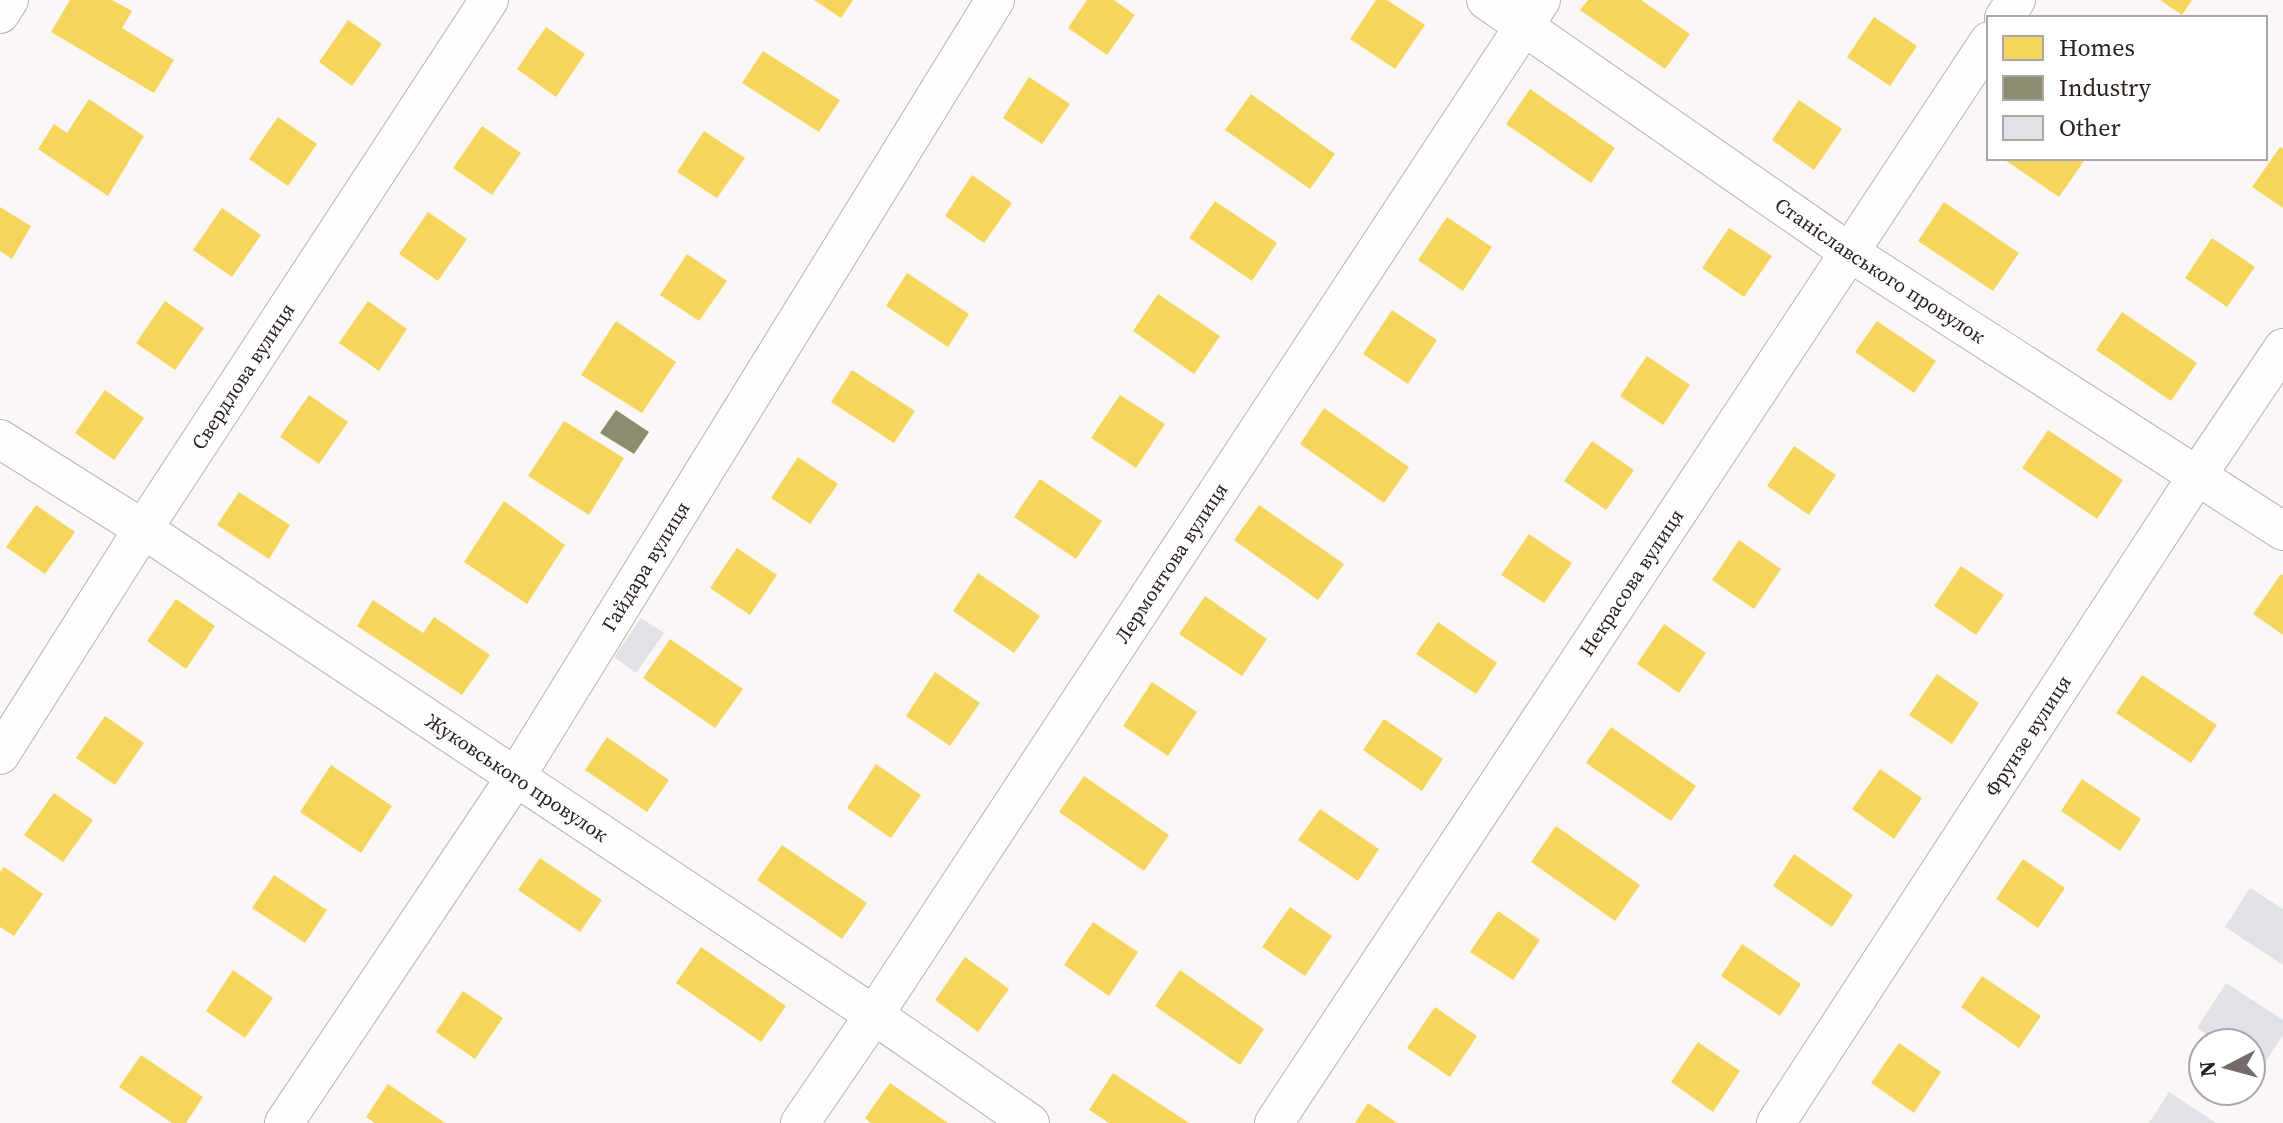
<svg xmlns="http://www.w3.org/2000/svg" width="2283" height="1123" viewBox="0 0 2283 1123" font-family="'Source Serif 4',serif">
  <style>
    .homes { fill: #f6d55c }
    .industry { fill: #8c8c6e }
    .building { fill: #e1e2e7 }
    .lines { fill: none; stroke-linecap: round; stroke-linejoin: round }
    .minor-casing { stroke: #b9b2af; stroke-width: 40 }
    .minor { stroke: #fefefe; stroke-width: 38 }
    .labels { text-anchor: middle; stroke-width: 8; stroke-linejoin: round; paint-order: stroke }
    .street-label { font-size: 20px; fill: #2c211d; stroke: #fff }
  </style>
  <rect width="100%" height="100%" fill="#fbf7f6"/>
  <path class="homes" d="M70,0h42l20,11 -10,17 52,32 -20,33 -103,-61z
    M814,0h39l-12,18z
    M1087,0h27l21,15 -28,40 -39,-27z
    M1376,0h11l38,25 -30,44 -45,-30z
    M1588,0h53l49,34 -25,35 -85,-59z
    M2160,0h32l-10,15z
    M1874,17l43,29 -27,40 -43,-29z
    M348,20l34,24 -30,42 -33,-24z
    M546,27l39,27 -29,43 -39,-28z
    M763,51l77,49 -21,32 -77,-49z
    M1029,77l41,27 -28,40 -39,-26z
    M1530,89l85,59 -24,35 -85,-59z
    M1251,94l84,60 -25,35 -85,-59z
    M89,99l55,37 -36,60 -70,-47 16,-25 13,9z
    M1799,100l43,29 -28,41 -42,-30z
    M278,117l39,27 -29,42 -39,-27z
    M482,126l39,27 -29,42 -39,-27z
    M704,131l41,27 -28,40 -40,-26z
    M2280,147l3,2v59l-31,-21z
    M2002,158h84l-27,39z
    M972,175l40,28 -28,40 -39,-27z
    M1215,201l62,42 -25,38 -63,-43z
    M1944,202l75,51 -26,38 -75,-50z
    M0,207l31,19 -19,33 -12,-8z
    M222,208l39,27 -29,42 -39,-27z
    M428,212l39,27 -29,42 -39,-27z
    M1447,217l45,30 -29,44 -45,-31z
    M1729,228l43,28 -28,41 -42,-29z
    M2212,238l43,29 -28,40 -42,-29z
    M687,254l40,27 -28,40 -39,-26z
    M907,273l62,41 -21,33 -62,-41z
    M1158,294l62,42 -26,38 -61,-43z
    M165,301l39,27 -29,42 -39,-27z
    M368,301l39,28 -28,42 -40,-28z
    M1392,310l45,30 -29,44 -45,-30z
    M2122,312l75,51 -26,38 -75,-51z
    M616,321l60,41 -34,51 -61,-38z
    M1877,321l59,40 -22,32 -59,-41z
    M1647,356l43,29 -27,40 -43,-29z
    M852,370l63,41 -21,32 -63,-41z
    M105,390l39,28 -30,42 -39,-27z
    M309,395l39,27 -29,42 -39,-27z
    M1120,395l45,29 -29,44 -45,-30z
    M1324,408l85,59 -25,36 -84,-59z
    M564,421l60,37 -35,57 -61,-39z
    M2048,430l75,50 -26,39 -75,-51z
    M1592,441l42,29 -28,40 -42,-29z
    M1794,446l42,29 -27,40 -42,-29z
    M798,457l40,27 -28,40 -39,-26z
    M1040,479l62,42 -26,38 -62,-42z
    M239,492l51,33 -21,34 -52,-34z
    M504,501l61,44 -38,59 -63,-42z
    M36,505l39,27 -30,42 -39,-27z
    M1259,505l85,59 -26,36 -84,-60z
    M1529,534l43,29 -28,40 -43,-28z
    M1739,540l42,29 -27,40 -42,-29z
    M737,548l40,27 -27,40 -40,-27z
    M1961,566l43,29 -28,40 -42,-29z
    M978,573l62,43 -26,37 -61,-42z
    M2281,574l2,1v60l-30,-21z
    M1205,596l62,43 -25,37 -63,-42z
    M176,599l39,27 -29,43 -39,-28z
    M373,600l50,33 11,-16 56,38 -28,40 -105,-69z
    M1438,622l59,41 -21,31 -60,-40z
    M1664,624l42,29 -27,40 -42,-29z
    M670,639l73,50 -28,39 -72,-50z
    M935,672l45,31 -30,43 -44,-30z
    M1937,674l42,29 -27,41 -43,-29z
    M2142,675l75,50 -26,38 -75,-50z
    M1152,682l45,30 -29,44 -45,-30z
    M105,716l39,27 -29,42 -39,-27z
    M1384,719l59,40 -21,32 -59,-41z
    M1611,727l85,59 -25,35 -85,-58z
    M607,737l62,43 -22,32 -62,-42z
    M876,764l45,31 -30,43 -44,-30z
    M331,765l61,41 -31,47 -61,-41z
    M1880,769l42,29 -28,41 -42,-30z
    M1084,776l85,59 -25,36 -85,-59z
    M2082,779l59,40 -21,32 -59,-40z
    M54,793l39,27 -30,42 -39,-27z
    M1320,809l59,40 -21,32 -60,-41z
    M1556,826l84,59 -25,36 -84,-59z
    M782,845l85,58 -25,36 -85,-59z
    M1794,854l59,41 -21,32 -59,-41z
    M540,858l62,42 -22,32 -62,-42z
    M2023,859l42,29 -27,40 -42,-29z
    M4,867l39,27 -29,42 -14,-9v-55z
    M274,875l53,35 -22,33 -53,-35z
    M1290,907l42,29 -27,40 -43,-29z
    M1498,911l42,29 -27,40 -43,-28z
    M1093,922l45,30 -29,44 -45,-31z
    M1742,944l59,40 -21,32 -59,-40z
    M701,947l85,59 -25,36 -85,-59z
    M965,957l44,32 -31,43 -43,-32z
    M233,970l40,28 -28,40 -39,-27z
    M1180,970l84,59 -24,36 -85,-59z
    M1982,976l59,40 -22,32 -58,-41z
    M463,991l40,27 -28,41 -39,-27z
    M1435,1007l42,29 -27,41 -43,-29z
    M1698,1042l42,29 -27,41 -42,-30z
    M1899,1043l42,29 -27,41 -43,-30z
    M141,1055l62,42 -17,26h-14l-53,-36z
    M1113,1073l76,50h-80l-20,-13z
    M890,1083l58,40h-77l-6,-5z
    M388,1084l57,39h-70l-9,-6z
    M1368,1103l29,20h-42z"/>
  <path class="industry" d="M616,410l33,22 -15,22 -34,-21z"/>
  <path class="building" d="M641,618l23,15 -28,40 -22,-16z
    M2250,888l33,21v56l-58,-38z
    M2226,983l57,37v15l-22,34 -10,-7v-19h-30l-24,-15z
    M2169,1092l47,31h-67z"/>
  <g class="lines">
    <defs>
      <g id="minor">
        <path id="s1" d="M1486,0l363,252 434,279"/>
        <path d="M0,14l9,-14"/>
        <path d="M2004,18l12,-18"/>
        <path id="s2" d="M0,439l143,90 731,486 156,108"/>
        <path id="s3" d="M0,755l143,-226 346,-529"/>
        <path id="s4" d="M284,1123l231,-345 480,-778"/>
        <path id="s5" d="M800,1123l74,-108 667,-1015"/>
        <path id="s6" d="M1274,1123l715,-1082"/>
        <path id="s7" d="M1776,1123l421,-647 86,-128"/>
      </g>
    </defs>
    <use href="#minor" class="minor-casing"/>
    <use href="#minor" class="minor"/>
  </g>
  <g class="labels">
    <g class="street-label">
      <text dy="7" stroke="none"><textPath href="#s1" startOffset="478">Станіславського провулок</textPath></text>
      <text dy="7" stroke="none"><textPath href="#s3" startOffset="450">Свердлова вулиця</textPath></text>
      <text dy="7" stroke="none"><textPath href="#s5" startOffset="672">Лермонтова вулиця</textPath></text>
      <text dy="7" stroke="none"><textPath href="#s4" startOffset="664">Гайдара вулиця</textPath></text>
      <text dy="7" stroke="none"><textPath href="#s6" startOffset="648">Некрасова вулиця</textPath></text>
      <text dy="7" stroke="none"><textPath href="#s7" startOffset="462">Фрунзе вулиця</textPath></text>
      <text dy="7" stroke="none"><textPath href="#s2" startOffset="618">Жуковського провулок</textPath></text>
    </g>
  </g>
  <rect x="1987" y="16" width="280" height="144" fill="#ffffff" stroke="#aba6a5" stroke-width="2"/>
  <rect x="2003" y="36" width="40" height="24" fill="#f6d55c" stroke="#aba6a5" stroke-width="2"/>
  <text x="2059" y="56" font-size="24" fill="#2c211d">Homes</text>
  <rect x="2003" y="76" width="40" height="24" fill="#8c8c6e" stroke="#aba6a5" stroke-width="2"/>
  <text x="2059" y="96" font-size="24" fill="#2c211d">Industry</text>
  <rect x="2003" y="116" width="40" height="24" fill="#e1e2e7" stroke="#aba6a5" stroke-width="2"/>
  <text x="2059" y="136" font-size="24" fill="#2c211d">Other</text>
  <g transform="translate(2227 1067) rotate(264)"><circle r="38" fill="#ffffff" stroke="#aba6a5" stroke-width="2"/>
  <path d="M0-6L14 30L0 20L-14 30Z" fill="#746c69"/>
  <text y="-12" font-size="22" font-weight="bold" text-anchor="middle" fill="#2c211d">N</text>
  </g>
</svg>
